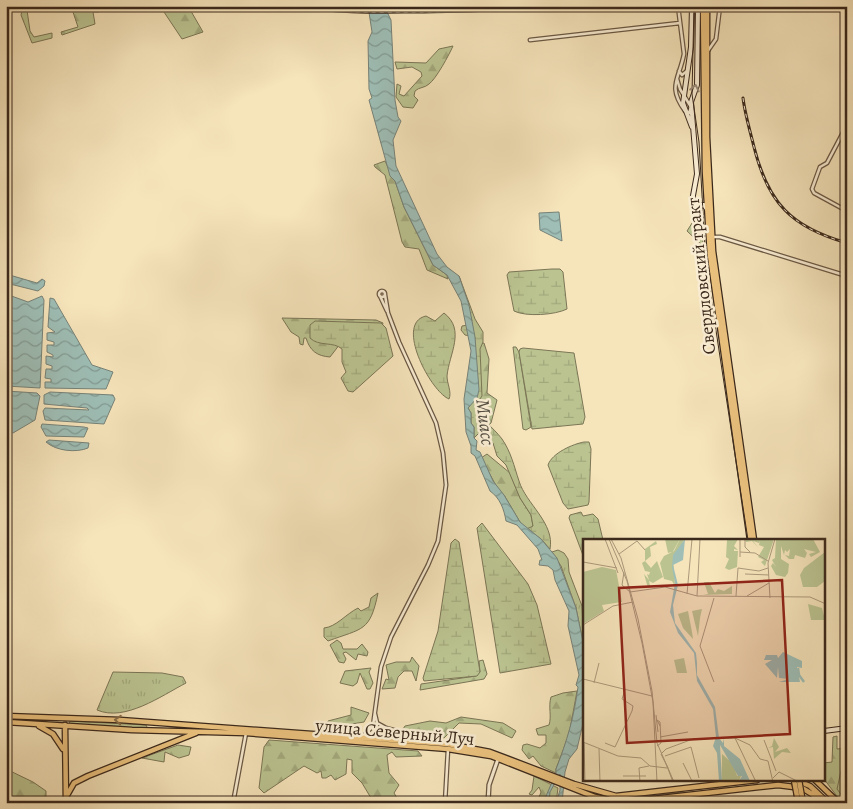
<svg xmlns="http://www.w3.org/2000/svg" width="853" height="809" viewBox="0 0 853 809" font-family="Alegreya,serif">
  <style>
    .grass { fill: url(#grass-tufts); stroke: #7b7656 }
    .forest { fill: url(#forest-firs); stroke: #7b7656 }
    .wetland { fill: url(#wetland-marsh); stroke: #7b7656 }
    .cemetery { fill: url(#cemetery-stones); stroke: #7b7656 }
    .water { fill: url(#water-waves); stroke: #768278 }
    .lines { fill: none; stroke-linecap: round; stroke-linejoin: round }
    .minor-casing { stroke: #6a5844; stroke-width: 5 }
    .tertiary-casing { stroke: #6a5844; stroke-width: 5.5 }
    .secondary-casing { stroke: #3b291c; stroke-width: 6 }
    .primary-casing { stroke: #3b291c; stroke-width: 7 }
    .minor { stroke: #f9edd3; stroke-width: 2.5 }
    .tertiary { stroke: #f9edd3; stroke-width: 3 }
    .secondary { stroke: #f9edd3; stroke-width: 4 }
    .primary { stroke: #ebc27e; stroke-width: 4.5 }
    .tram { stroke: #3b291c; stroke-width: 1 }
    .rail-casing { stroke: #3b291c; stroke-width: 3 }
    .rail { stroke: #f9edd3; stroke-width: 1; stroke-dasharray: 4; stroke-linecap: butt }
    .primary-bridge-casing { stroke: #3b291c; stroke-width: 7; stroke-linecap: butt }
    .primary-bridge { stroke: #ebc27e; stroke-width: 4.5 }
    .oneway { stroke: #9a8b78 }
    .oneway2 { stroke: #8a6e48 }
    .labels { text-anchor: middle; stroke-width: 5; stroke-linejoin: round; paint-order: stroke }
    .street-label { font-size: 18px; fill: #3b291c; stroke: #f9edd3 }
    .water-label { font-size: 19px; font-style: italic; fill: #544e42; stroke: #f9edd3 }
    .inset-river { fill: none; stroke: #9ebeb6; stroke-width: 2.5 }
    .inset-road { fill: none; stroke: #ab997b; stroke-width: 1 }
    .view { fill: #8f2418; fill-opacity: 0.15; stroke: #8f2418; stroke-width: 2.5 }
    .inset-edge { fill: none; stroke: #3b291c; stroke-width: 2.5 }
  </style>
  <defs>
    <pattern id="grass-tufts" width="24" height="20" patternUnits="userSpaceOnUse" patternTransform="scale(1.25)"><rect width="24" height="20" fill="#bbc491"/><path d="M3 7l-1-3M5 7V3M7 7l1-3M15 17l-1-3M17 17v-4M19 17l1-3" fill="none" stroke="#a2a87c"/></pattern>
    <pattern id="forest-firs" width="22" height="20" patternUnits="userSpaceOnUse" patternTransform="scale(1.25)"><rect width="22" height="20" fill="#bbc491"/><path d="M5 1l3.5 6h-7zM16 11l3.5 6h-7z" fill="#a2a87c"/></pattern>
    <pattern id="wetland-marsh" width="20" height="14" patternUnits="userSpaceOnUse" patternTransform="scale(1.25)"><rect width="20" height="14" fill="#bbc491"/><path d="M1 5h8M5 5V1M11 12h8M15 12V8" fill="none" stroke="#a2a87c"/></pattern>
    <pattern id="cemetery-stones" width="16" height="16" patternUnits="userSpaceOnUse" patternTransform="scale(1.25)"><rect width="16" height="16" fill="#bbc491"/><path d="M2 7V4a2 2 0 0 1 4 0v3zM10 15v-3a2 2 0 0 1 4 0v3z" fill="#a2a87c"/></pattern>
    <pattern id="water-waves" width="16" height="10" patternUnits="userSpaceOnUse" patternTransform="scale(1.25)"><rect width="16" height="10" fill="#9ebeb6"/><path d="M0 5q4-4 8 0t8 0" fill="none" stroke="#829a93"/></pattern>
  </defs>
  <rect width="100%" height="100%" fill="#f6e4bb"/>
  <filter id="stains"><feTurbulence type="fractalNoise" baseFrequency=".004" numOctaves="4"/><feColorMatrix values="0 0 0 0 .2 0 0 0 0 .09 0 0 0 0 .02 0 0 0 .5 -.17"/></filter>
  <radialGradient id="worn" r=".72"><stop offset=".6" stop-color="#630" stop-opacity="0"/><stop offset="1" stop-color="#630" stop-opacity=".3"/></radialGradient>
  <path class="grass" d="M701,209l2,37 -16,-15z
    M513,347h3l3,5 12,75 -5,3 -3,-1z
    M558,550l6,3 4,6 1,13 13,34 2,41 -8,-39 -15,-42 -9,-14z
    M113,672l49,1 21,4 3,6c-25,13 -61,39 -89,27z
    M70,721l76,4 1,2 -3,2 -75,-5z"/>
  <path class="forest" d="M23,6h70l6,6h-6l2,12 -33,11 -1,-3 17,-5 -6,-18 -26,2 -19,-1 3,21 4,6 18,-4v5l-20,5 -11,-28z
    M152,6h36l15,26 -21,7 -20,-30 -9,2z
    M453,46c-4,9 -17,33 -24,38 -4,4 -10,3 -14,7l-1,5 4,4 -5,8 -10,-1 -7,-10 1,-13 4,2 -2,8 5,2 18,-20 -1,-4 -9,-5 -15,2 -2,-7 31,1 13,-14z
    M385,161l10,20 9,26 29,58 14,10 1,4 -21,-9 -8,-21 -14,-2 -3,-5 -17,-67 -10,-8 -1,-2z
    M282,318l94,2 7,3 -1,4 -42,17 -10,13c-13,-1 -20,-6 -24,-19h-2l-1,7 -3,-1 -1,-7 -8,-5z
    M484,343l5,16 -2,34 10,7 -6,23 -4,3 -3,-1 -10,-19 4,-62z
    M487,454l23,19 10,25 11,17 2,11 -2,3h-4l-7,-7 -16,-27 -5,-4 -18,-33z
    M337,640l4,3 2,6h14l5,-5 6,8 -1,4 -9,-2 -2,6 -10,-8 -3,1 3,6 -2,4 -5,-1 -9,-17z
    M412,657l7,9 -3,15 -4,-10h-8l-6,6 -3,11 -13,1 4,-10 3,1 -3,-15 10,-3h14z
    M483,660l4,14 -3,5 -64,11 1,-6 55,-8 4,-4 -1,-11z
    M371,668l-2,4 4,11 -3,6h-3l-7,-16 -3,10 -4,3 -13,-3 5,-12z
    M577,691l-8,44 -13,34v4l-15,-7 -8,-10 -4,3 -7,-9 1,-5 4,-1 13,4 6,-5v-8h-8l-2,-6 13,-4c3,-9 -1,-18 2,-28l12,-4z
    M351,707l18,6 -5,9 -37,6 1,-7 23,-6z
    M461,717l42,6 13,8 -4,7 -31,-14 -22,-1 -15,15 -41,-9 2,-3 25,-5 16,2z
    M837,736v13l10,-1v55h-5l-18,-24v-16l8,-1 1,-25z
    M269,740l149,11 4,5 -26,1 -4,-5 -5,3 2,18 10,12 -5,8 6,10h-26l-12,-20 -10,-10v-13l-5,-1 -1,15 -11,6 -4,-5 -5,3h-4l-1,-7 -4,2 -13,-7 -40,27 -5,-5 5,-41z
    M178,745l13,2 -2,8 -10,3 -14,-6 -1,10 -22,-4z
    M6,769l27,13 13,9v12h-40z
    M534,776l24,12 -2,15h-19l4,-11 -2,-5 -7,8 -3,-1 3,-4z"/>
  <path class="wetland" d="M552,269h8l3,3 4,37c-12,6 -41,8 -53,2l-7,-36 2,-3z
    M459,276l16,43 8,13v10l-3,7 2,47 -7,10c6,14 18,21 27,33 9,13 12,27 17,42 7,23 36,42 31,68l-9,-10 -14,-10 6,-3 -2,-11 -11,-17 -14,-33 -9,-9 -4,-13 -7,-7 -8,-2 -4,4v-11l-3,-4v-10l-3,-5 5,-8 2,-63 -10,-2 -4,-5 1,-4 6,-1 4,-4z
    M444,313c22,17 5,41 3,63 0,8 5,16 2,23 -18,-7 -55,-76 -23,-83l9,5z
    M315,321l66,2 5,5 7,28 -40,36 -5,-1 -7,-13 5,-6 -4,-10v-13c-9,-8 -23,-2 -32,-11v-13z
    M523,348l51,5 11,64 -2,7 -51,5 -13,-77 1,-3z
    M584,442h5l2,7 -2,53 -1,3 -20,4 -5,-6 -15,-38c4,-12 25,-21 36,-23z
    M581,512l2,4 10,-2 5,5 5,21h-19v18l-15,-40 1,-3z
    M482,523l46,61 9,21 14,59 -51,9 -23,-145z
    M455,539l4,3 21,130 -3,4 -53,5 -1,-3 15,-47 13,-88z
    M378,593c-8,39 -15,35 -50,48l-4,-4v-9c12,-1 22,-14 34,-20l3,3 8,-4 2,-9z"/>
  <path class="cemetery" d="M842,735h5v67l-10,-13 6,-27z"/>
  <path class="water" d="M368,6h16l7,14 4,80 3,17 3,4 -8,19 3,26 41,88 10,13 12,9 10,29 6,32 4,53 -2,8 -9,10 3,5v10l3,4v11l3,3 -1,9 4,2 13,29 11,14 16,27 21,17 16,19 19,50 8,39v72l-7,30 -8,10 -4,13 -3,31h-6l4,-13v-16l-10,18 -1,11h-6l13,-30v-4c11,-28 18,-52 22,-82l-2,-2 3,-10 -11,-49 1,-15 -14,-31 -2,-10 -5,-4 -9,-1 1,-5h2l-4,-11 -21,-24 -11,-4c-2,-12 -6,-23 -16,-30l-15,-35 -4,-3v-7l-5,-14 -2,-33 7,-48 -10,-50 -14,-26 -14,-10 -29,-58 -9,-26 -5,-5 -21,-76 3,-2 -3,-9 -1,-48 4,-9z
    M559,212l3,29 -22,-11 -1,-17z
    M6,274l31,9 5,-4 3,2 -1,5 -6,5 -32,-8z
    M6,294l22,8 14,-6 2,4 -4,88 -34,-2z
    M50,298l4,1 38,66 21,7 -7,17 -61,-1v-6h6v-3l-6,-1 1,-9h6v-3l-6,-2v-8l7,1v-2l-6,-3v-7h7v-3l-7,-2v-7l8,-1 -7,-5z
    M6,391l31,2 3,3 -5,24 -22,13 -7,-3z
    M50,392l63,3 2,4 -11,25 -59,-4 -2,-9 2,-3 44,2 -2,-2 -43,-4v-9z
    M42,424l42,3 4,1 -4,9 -38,-1 -5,-9z
    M49,440l40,3 -1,5c-12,5 -32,3 -42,-6z"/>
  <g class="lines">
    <defs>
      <path id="minor" d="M530,40l150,-17
        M707,52l9,-13 4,-33
        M679,71l3,4 5,-4
        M677,79l3,10 11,18 -2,6 -4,-2c-18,-25 -6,-31 -1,-57l-6,-48
        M847,125l-20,38 -7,4 -8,22 2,4 33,18
        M712,237h8l127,39
        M379 294a3 3 0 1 1 6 0a3 3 0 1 1-6 0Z
        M380,296l7,15
        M375,714l2,9 9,5 51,14
        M354,735h10l9,-9 8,-59 10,-30 37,-72 10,-24 8,-56 -3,-32 -7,-30 -37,-81 -11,-29 -3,-18
        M233,803l13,-70
        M445,803l3,-54"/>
      <path id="tertiary" d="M488,803l1,-18 9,-26"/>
      <path id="secondary" d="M698,6l-1,79 -6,17 6,72 -5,27 3,4h9l3,4
        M692,127l-9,-24 8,-56 1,-41
        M824,731l23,-3"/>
      <path id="primary" d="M703,6l2,165 5,84 40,285
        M707,6v131l6,114 41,289
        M6,716l114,4 328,24 42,8 84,32 42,12 141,-16
        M6,722l126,8 114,3 202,16 43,7 104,41 19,4h21l143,-16 24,3 15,9 6,6
        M65,725l1,78
        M39,726l14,8 10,15
        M815,780l24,23
        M798,781l12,5 18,17
        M797,796l1,7
        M66,797l8,-14 14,-7 108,-43"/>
    </defs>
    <use href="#minor" class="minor-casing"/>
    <use href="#tertiary" class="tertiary-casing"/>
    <use href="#secondary" class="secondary-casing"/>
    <use href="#primary" class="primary-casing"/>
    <use href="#minor" class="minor"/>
    <use href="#tertiary" class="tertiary"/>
    <use href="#secondary" class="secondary"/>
    <use href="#primary" class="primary"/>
    <path class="tram" d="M694,6l-2,88 7,48 7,123 42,275
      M791,780l5,23"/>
    <defs>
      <path id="rail" d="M300,6c41,8 83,6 124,6 35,-1 69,0 104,-6
        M743,98c2,16 7,33 11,49 14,56 37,80 93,96"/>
    </defs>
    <use href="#rail" class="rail-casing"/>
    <use href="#rail" class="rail"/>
    <defs>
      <path id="primary-bridge" d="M794,780l3,16
        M799,780l3,17"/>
    </defs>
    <use href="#primary-bridge" class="primary-bridge-casing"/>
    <use href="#primary-bridge" class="primary-bridge"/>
  </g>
  <defs><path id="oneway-chevron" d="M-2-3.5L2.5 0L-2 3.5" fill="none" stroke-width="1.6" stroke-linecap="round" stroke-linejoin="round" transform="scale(1.25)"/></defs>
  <use class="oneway" href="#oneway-chevron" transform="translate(695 88) rotate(-78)"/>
  <use class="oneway2" href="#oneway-chevron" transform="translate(118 720) rotate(-176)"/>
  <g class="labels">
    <g class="street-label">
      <text transform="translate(701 276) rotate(-96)" y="6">Свердловский тракт</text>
      <text transform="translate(395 732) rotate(5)" y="6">улица Северный Луч</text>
    </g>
    <g class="water-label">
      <text transform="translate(486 422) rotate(83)" y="7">Миасс</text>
    </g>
  </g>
  <g transform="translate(583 539)">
    <rect width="242" height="242" fill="#f6e4bb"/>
    <path d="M82,0h15l-9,16 1,-3 -4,1zM242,13v29l-8,6h-14l-3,-12 4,-7z" fill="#bbc491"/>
    <path d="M155,0l-4,7 4,4 -4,-1v2h4l-1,16 -8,3 -4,-2 4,-9 -3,-2 1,-17zM162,0h29l-9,27 -4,-4 3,-2 -6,-3 6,-10 -5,-2 1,-5 -1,3 -6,-2 5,6 -6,-6 -6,1zM193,0h37l7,13 -9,5 -2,-3 7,-2 -12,-3 3,4 -2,5 -10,-3 -1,4h-5l-4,-4 4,1 1,-7 -3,3 -2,-2 -1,5 -3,-9v13l8,5 -1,9 -3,4 -9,-2 -5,-9 2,-3 3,4 -4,-7 3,-2zM73,2l1,3 -7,3 1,9 -6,5 6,7 6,-7 6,16 -10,6 -4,-2 1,5 -2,2 -4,-14 5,6 -2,-6 2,1 1,-3 -5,-1 -3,-8 3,-2v-12zM121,43h5l6,11 3,-4 6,2 8,-5v8l-29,1 5,-1zM191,199l5,9 -4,5 12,-4 4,5 -9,-1 -8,7 -1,-12 -5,1 4,-2zM139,215l11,10 4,12h4l-2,5h-17z" fill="#bbc491"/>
    <path d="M97,0h4l-3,9 -8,10 2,28 -3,-5 -8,-2 -4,-16 4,-7 10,-5zM119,70l-2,9 -2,18 -6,-25zM105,72l4,21 1,7 -10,-11 -5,-14zM101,119l3,15h-10l-3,-13z" fill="#bbc491"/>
    <path d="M19,28l14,3 6,32 -20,3 2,6 -21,13v-52z" fill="#bbc491"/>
    <path d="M225,65l14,4 3,12h-14z" fill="#bbc491"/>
    <path d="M102,0l-2,21 -10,5 5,20 -5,20 2,18 21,30 1,10v12l18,32 4,31 4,5 1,-5v8l16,13 10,22h-11l3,-5h-4l-18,-31 2,36h-3l-2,-28 -4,-7 3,-9 -3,-28 -16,-28 -3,-28 -16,-20 -8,-21 5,-29 -3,-16 1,-12zM200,113l19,9v7l-5,-1 3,15h-21l10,-3 -10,-1 -1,-11 -1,11 -12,-14 7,-4h-8l2,-5h11l1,3z" fill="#9ebeb6"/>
    <path class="inset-river" d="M215,129l1,7 5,7"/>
    <path class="inset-road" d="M22,0l13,34M26,0l18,42 15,62 11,59 4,80M28,0l10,19 17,61 14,72 5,52 17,39M157,0v18M162,0v8l5,5M157,13l15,1 13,8M36,15l18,-13 8,9M0,23l34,6M41,33l-2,13 8,7 35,-5 32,9 113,1 16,7M162,35l24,1M104,55l5,-55M114,57l3,-57M153,57l2,-28 21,3 9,-3M164,57l22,-13M131,59l-14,48 14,36M187,59l-2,-35 7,-24M0,86l30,-19 20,-4M0,140l69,17M11,144l5,-20M73,176l2,17M77,198l28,-5M152,199l21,44M181,201l12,31M0,203l35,14 23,2 9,8 17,2M1,203l1,40M22,204l10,4 17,-36 1,-5 -11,-7 3,-9M74,207l4,-3 -1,-21 -3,-2 3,6M16,210l1,33M82,217l26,-9 8,31M100,224l9,18M84,227l6,16M85,229l-7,-14 5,-5 27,-10 42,-1 15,7 10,14 8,2 5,21M40,237h23M190,239l6,-6 20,10M57,243l-1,-14 10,-2"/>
    <path class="view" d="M199,41l8,154 -163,9 -8,-155z"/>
    <rect width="242" height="242" class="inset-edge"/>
  </g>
  <rect width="853" height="809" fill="none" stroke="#f6e4bb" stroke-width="25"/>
  <rect x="8" y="8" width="838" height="794" fill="none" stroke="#3b291c" stroke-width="2.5"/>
  <rect x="12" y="12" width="828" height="784" fill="none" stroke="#3b291c"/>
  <rect width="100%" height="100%" filter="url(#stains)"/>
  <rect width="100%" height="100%" fill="url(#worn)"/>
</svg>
